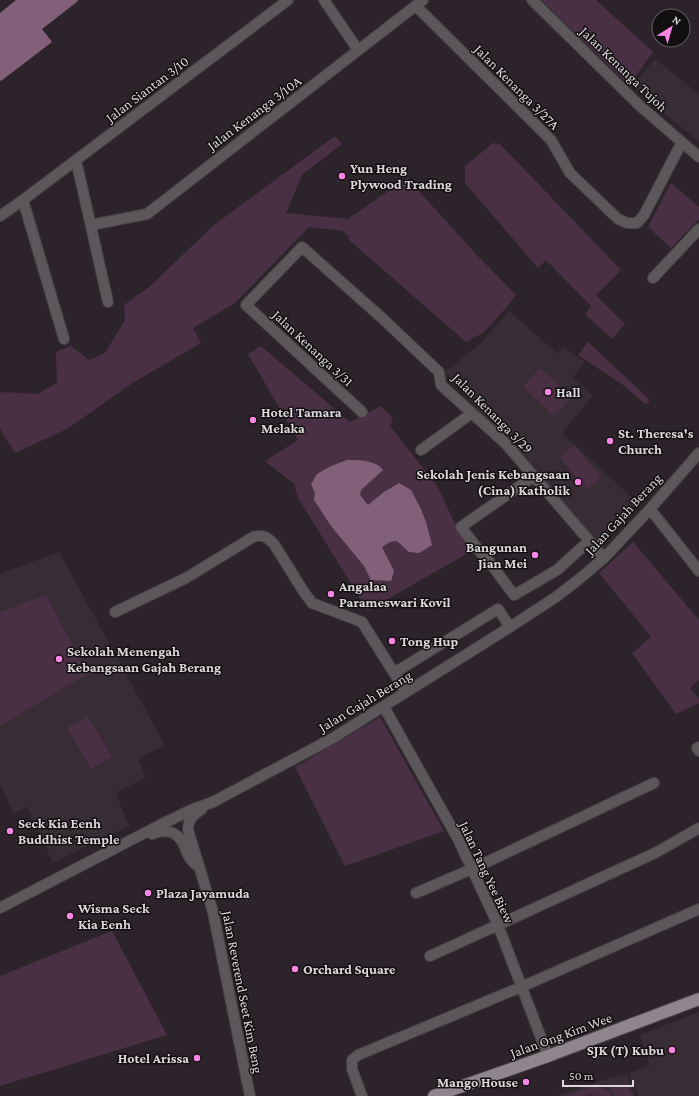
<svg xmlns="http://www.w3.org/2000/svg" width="699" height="1096" viewBox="0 0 699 1096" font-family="'Crimson Pro',serif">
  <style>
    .built { fill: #382c35 }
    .green { fill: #4a3044 }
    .water { fill: #83607a }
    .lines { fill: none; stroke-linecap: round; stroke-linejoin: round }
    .minor-casing { stroke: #484146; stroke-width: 12 }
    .major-casing { stroke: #484146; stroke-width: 14 }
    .minor { stroke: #5b575a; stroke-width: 10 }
    .major { stroke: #8e868c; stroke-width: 12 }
    .poi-dot { fill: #fc86e4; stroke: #120f11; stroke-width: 1.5 }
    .labels { text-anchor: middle; stroke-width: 3; stroke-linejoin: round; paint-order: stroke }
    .street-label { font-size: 14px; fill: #ddd8dc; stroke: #120f11 }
    .poi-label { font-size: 14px; font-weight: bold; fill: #ddd8dc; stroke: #120f11; text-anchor: start }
  </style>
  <rect width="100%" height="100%" fill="#2c242a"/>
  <path class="built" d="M655,59l44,35v48l-67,-56z
    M509,311l48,42 7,-6 21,15 -12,15 20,19 -31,37 77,71 -39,42 -79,-87 -76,-87 37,-30z
    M59,552l106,193 -27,14 8,18 -30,16 13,33 -76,37 -26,-56 -13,7 -14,-29v-211z
    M699,1012v84h-60l-10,-23 20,-8 -9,-30z
    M627,1074l8,22h-79l53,-18z"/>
  <path class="green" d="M541,0h55l57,52 -24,33z
    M335,136l7,8 -40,31 -16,38 62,6 59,-41 67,74 42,43 -11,14 -22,24 -17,9 -118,-103 2,-2 -7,-6 -34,-4 -74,76 -42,25 8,15 -70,41 -64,45 -52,24 -15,-24v-36l5,-1 32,2 20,-11 -1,-31 15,-6 18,14 16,-7 20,-33 -1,-15 25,-18 65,-62z
    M493,143l7,1 121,126 -25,25 29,29 -13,15 -27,-25 6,-8 -45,-46 -8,8 -73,-85v-17z
    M671,183l28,24v12l-28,29 -23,-21z
    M588,342l62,58 -4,5 -23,-20 -45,-30z
    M261,346l89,76 31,-16 12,12 -3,8 48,61 15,33 14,20 1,13 -101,58 -15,-26 -54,-87 -4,-14 -29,-23 33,-21 -50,-86z
    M540,368l32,29 -18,19 -31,-29z
    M574,445l27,32 -14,13 -27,-32z
    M633,542l66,78v59l-9,9 9,11v4l-23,11 -44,-61 19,-16 -52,-64z
    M46,595l41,79 -87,52v-114z
    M88,716l24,41 -21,12 -24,-41z
    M380,717l64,114 -99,35 -50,-99z
    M112,931l55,104 -167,51v-110z
    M626,1082l6,14h-17l-4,-8z
    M590,1087c10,0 16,1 23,9h-11l-5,-3v3h-6l4,-2 -4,-1 -7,3h-18z"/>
  <path class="water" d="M16,0h62v1l-36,28 10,13 -51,39 -1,-1v-67z
    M347,460c11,0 29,0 36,10l-22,20 -1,5 8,10 16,-13 15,-9 12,7 10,19 5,13 6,23 -13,8 -10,-1 -12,-11 -7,1 -8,5 12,24 -3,10 -20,-1 -7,-14 -33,-40 -17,-26 1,-7 -4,-9 6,-10 14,-8z"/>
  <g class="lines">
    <defs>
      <path id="minor" d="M324,0l34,50
        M532,0l108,106 59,51
        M416,6l135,134 19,33 48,46 9,4h10l7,-8 38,-73
        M76,160l32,142
        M23,200l41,139
        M0,216l23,-16 265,-200
        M91,225l56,-11 276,-214
        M653,278l46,-49
        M362,412l-116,-107 56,-58 80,71 57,54 2,13 65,59 98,114
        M421,450l51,-37
        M534,476l-73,51 20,26 7,7 26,35 43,-25 32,-29
        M650,509l49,62
        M115,612l71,-34 67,-41c10,-3 14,0 21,7l28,45 10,14 50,19 44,70
        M394,673l104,-64 12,18
        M384,707l74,132 40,86 50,131
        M699,747l-2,1 2,3
        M202,809c-9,6 -14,10 -14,21l25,82 37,184
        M152,834c13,-5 23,-4 31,9 2,4 3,8 5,12 2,4 5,7 8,10
        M416,893l56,-24 182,-86
        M0,908l160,-83 31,-15 22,-8 120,-64 177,-111 46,-30 22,-17 26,-22 46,-49 49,-56
        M430,956l225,-103 44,-25
        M362,1096l-10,-27v-9l6,-5 163,-68 178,-78"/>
      <path id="major" d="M434,1096l114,-40 151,-57"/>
    </defs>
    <use href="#minor" class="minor-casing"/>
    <use href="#major" class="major-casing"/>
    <use href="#minor" class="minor"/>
    <use href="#major" class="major"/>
  </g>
  <g class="poi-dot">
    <circle cx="342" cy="176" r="4"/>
    <circle cx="548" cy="392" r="4"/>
    <circle cx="253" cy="420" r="4"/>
    <circle cx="610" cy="441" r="4"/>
    <circle cx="578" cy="482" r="4"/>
    <circle cx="535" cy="555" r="4"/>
    <circle cx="331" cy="594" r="4"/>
    <circle cx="392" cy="641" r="4"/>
    <circle cx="59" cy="659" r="4"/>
    <circle cx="10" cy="831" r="4"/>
    <circle cx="148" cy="893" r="4"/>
    <circle cx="70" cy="916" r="4"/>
    <circle cx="295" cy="969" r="4"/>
    <circle cx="672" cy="1050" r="4"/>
    <circle cx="197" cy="1058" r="4"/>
    <circle cx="526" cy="1082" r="4"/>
  </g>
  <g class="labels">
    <g class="street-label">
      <text transform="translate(624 69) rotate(44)" y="5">Jalan Kenanga Tujoh</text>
      <text transform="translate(517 87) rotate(45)" y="5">Jalan Kenanga 3/27A</text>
      <text transform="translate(147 89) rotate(-37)" y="5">Jalan Siantan 3/10</text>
      <text transform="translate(254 113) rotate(-37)" y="5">Jalan Kenanga 3/10A</text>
      <text transform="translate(313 348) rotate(43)" y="5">Jalan Kenanga 3/31</text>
      <text transform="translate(493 413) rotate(45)" y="5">Jalan Kenanga 3/29</text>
      <text transform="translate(623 514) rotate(-47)" y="5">Jalan Gajah Berang</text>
      <text transform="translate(365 701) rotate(-31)" y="5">Jalan Gajah Berang</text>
      <text transform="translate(487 872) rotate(65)" y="5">Jalan Tang Yee Biew</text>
      <text transform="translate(243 992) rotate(79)" y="5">Jalan Reverend Seet Kim Beng</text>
      <text transform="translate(561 1035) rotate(-20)" y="5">Jalan Ong Kim Wee</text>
    </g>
    <g class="poi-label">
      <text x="350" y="173">Yun Heng<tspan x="350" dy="16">Plywood Trading</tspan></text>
      <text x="556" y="397">Hall</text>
      <text x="261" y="417">Hotel Tamara<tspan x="261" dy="16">Melaka</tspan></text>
      <text x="618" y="438">St. Theresa's<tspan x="618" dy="16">Church</tspan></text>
      <text x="570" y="479" text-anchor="end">Sekolah Jenis Kebangsaan<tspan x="570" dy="16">(Cina) Katholik</tspan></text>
      <text x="527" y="552" text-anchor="end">Bangunan<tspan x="527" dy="16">Jian Mei</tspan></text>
      <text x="339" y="591">Angalaa<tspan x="339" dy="16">Parameswari Kovil</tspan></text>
      <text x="400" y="646">Tong Hup</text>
      <text x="67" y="656">Sekolah Menengah<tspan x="67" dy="16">Kebangsaan Gajah Berang</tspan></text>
      <text x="18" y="828">Seck Kia Eenh<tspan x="18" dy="16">Buddhist Temple</tspan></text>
      <text x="156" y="898">Plaza Jayamuda</text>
      <text x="78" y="913">Wisma Seck<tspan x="78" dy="16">Kia Eenh</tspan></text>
      <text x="303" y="974">Orchard Square</text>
      <text x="664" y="1055" text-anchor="end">SJK (T) Kubu</text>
      <text x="189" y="1063" text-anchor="end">Hotel Arissa</text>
      <text x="518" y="1087" text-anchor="end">Mango House</text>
    </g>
  </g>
  <g transform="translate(671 28) rotate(37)"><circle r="19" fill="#120f11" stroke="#635f62"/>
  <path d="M0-3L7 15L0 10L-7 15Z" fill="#fc86e4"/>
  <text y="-6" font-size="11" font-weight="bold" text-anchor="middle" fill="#ddd8dc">N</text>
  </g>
  <path d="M563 1080v6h70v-6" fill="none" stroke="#ddd8dc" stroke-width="2"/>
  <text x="569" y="1080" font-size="12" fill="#ddd8dc" stroke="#120f11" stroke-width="3" paint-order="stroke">50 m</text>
</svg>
